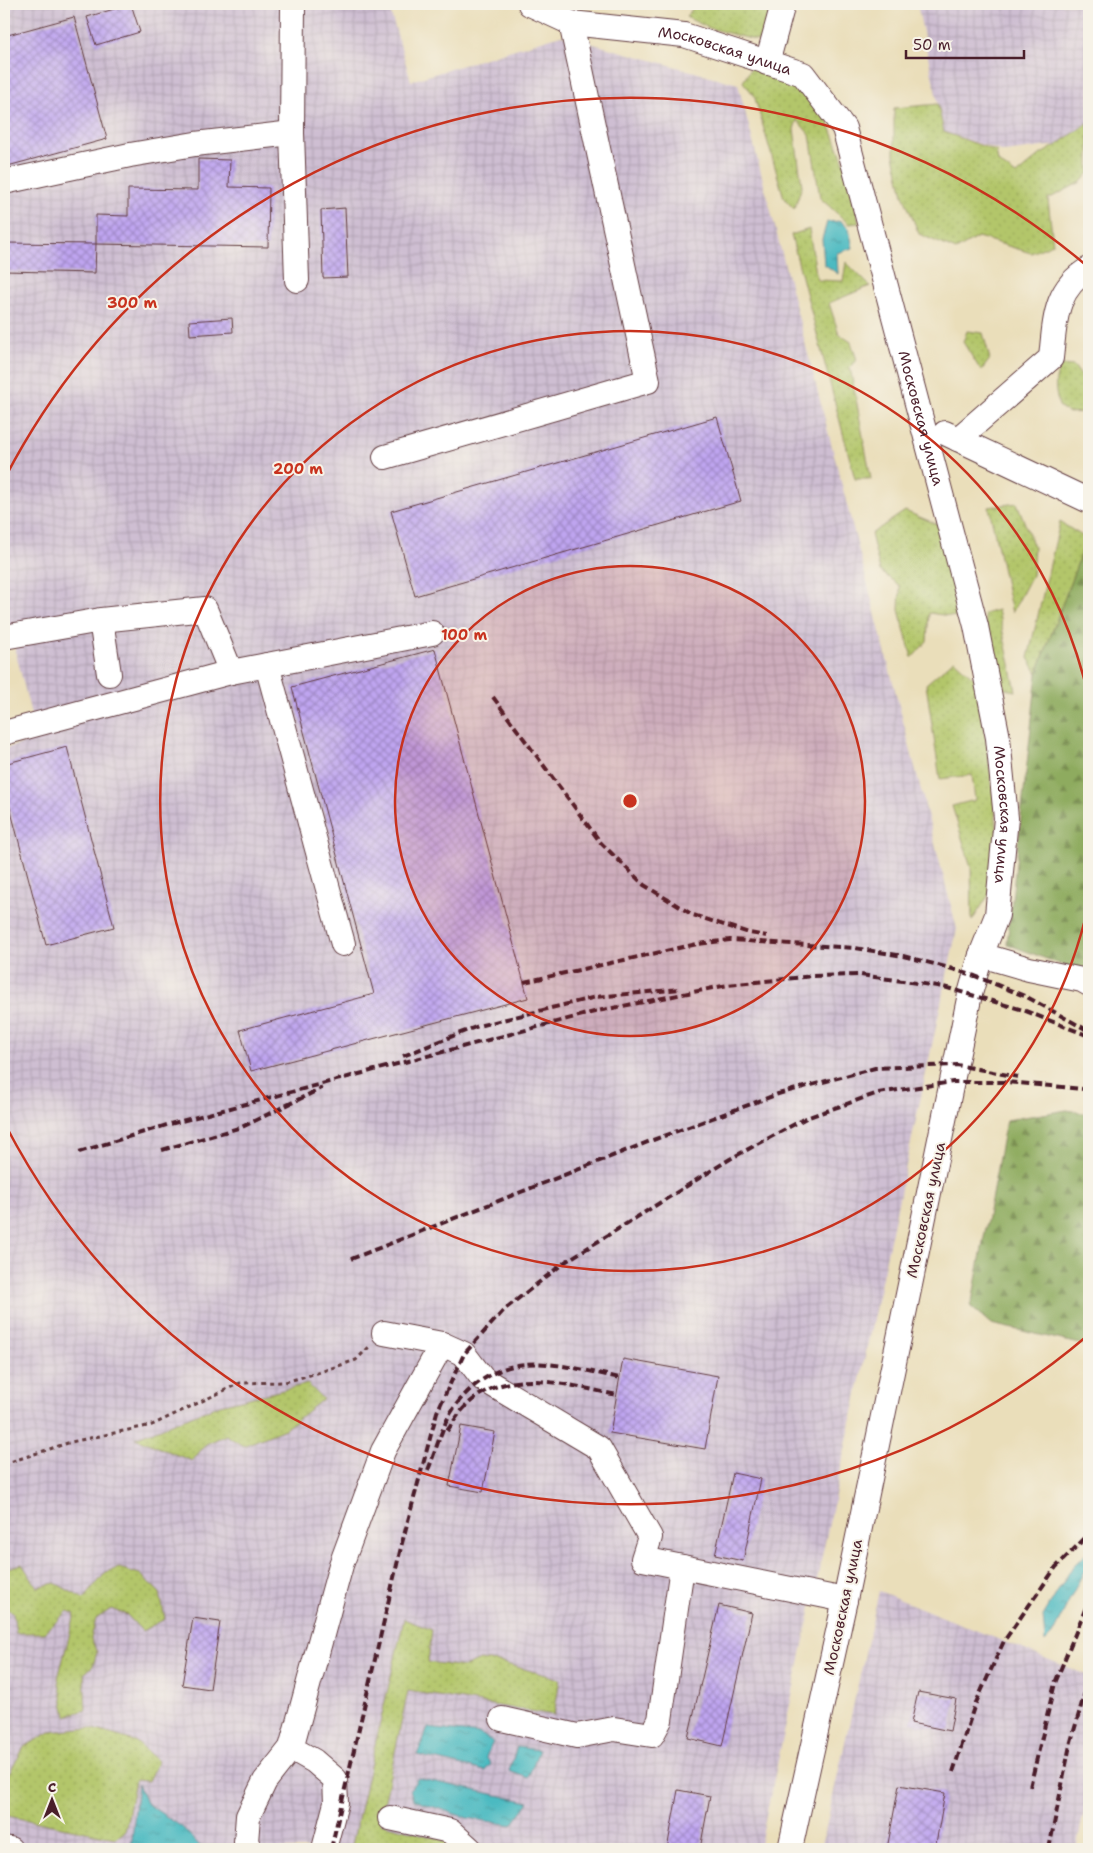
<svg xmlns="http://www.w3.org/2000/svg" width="1093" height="1853" viewBox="0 0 1093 1853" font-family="'Shantell Sans',sans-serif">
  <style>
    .industrial { fill: url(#industrial-grid) }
    .grass { fill: url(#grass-dots); stroke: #7e724a }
    .forest { fill: url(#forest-firs); stroke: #6c6544 }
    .water { fill: url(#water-ripples); stroke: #4a6c76 }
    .building { fill: url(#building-cross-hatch) }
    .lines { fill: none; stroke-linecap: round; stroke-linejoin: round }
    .minor-casing { stroke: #623c40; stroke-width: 26 }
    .path { stroke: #623c40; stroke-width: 3; stroke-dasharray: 4 4; stroke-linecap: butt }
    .minor { stroke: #fff; stroke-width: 24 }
    .rail { stroke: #4a1f2b; stroke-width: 4; stroke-dasharray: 8 4; stroke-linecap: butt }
    .ring { fill: none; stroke: #c8321e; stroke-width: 2.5 }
    .labels { text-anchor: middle; stroke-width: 4; stroke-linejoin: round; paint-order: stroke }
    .street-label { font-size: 15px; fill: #4a1f2b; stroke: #f7f3e8 }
    .centre { fill: #c8321e; stroke: #f7f3e8; stroke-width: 2.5 }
    .ring-label { font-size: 15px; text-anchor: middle; font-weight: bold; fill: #c8321e; stroke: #f7f3e8; stroke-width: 4; stroke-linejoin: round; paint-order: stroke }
  </style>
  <defs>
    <pattern id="industrial-grid" width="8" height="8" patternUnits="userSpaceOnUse" patternTransform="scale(1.25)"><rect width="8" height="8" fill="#cebed2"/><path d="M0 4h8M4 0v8" fill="none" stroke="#b2a3b4"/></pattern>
    <pattern id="grass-dots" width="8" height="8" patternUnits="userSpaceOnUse" patternTransform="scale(1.25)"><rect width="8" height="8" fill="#b3c66a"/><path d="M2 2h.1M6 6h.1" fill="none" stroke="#9baa5c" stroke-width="1.8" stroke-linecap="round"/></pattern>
    <pattern id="forest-firs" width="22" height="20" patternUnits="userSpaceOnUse" patternTransform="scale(1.25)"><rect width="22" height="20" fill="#8eab5e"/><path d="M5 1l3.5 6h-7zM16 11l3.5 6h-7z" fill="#768b4e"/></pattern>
    <pattern id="water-ripples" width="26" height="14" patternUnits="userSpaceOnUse" patternTransform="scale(1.25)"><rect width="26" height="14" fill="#4bbac1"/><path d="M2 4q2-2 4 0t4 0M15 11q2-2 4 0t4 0" fill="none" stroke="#40979d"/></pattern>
    <pattern id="building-cross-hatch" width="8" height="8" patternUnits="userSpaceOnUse" patternTransform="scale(1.25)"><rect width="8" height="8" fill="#bfa5f0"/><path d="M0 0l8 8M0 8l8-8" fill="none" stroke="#9d86c3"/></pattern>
  </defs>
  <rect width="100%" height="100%" fill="#f7f3e8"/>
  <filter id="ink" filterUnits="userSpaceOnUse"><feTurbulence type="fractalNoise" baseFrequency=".02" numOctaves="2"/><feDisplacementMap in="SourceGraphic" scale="10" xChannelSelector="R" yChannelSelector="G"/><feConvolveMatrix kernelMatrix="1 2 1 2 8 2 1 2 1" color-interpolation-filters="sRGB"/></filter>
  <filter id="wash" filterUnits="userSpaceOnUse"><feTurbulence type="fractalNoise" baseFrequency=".0096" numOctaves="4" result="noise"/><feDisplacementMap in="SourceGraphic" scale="20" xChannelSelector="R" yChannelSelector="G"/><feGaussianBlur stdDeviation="1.12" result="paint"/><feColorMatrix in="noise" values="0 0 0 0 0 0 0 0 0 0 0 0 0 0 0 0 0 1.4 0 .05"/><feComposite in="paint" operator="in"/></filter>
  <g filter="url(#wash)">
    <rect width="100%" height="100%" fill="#eadeba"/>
    <path class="industrial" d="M4,4h384l23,77 150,-46 177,49 219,845 -198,920h-755v-1100l33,-10 -33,-135z
      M917,4h172v137l-85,11 -60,-20z
      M879,1591l210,85v113l-13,60h-255z"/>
    <path class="grass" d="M696,4h72l17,44 -76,-20 -23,-11z
      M754,63l45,22 22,18 26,67 12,53 -10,1 -29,-26 -10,-63 -13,-15 -3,9 8,57 -8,23 -10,-11 -30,-103 -11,-13z
      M938,104l6,28 52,19 2,11 18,13 25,-21 16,-9 32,-23v51l-8,9 -33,17 5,45 -22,9 -53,-16 -22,13 -37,-16 -16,-39 -9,-40v-47z
      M809,229l8,51 26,1 3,-19 24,24 -41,17 10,31 12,8 6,18 -7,7 21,112h-16l-64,-244z
      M967,331l16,2 7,26 -9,12 -18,-29z
      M1061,365l13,1 8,11 5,35 -19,1 -9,-7c-4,-15 -6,-26 2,-41z
      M1017,503l17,44 -2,28 -20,38 -23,-106z
      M905,511l34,14 24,93 -34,-5 -2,28 -15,17 -13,-48 1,-24 -20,-15 -9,-37z
      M1060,522l27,17 -50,134 -9,-15z
      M998,610l18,81 -18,-3 -14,-74z
      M954,660l24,22 15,108 5,47 -8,56 -18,28 -1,-54 -19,-61 23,-6 -3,-25 -32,4 -14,-95z
      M308,1384l15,15 -38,30 -42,17 -17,-11 -20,9 -14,17 -57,-23 85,-33z
      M22,1564l15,23 18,-4 29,16 22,-27 13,-4 21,6 20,19 5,26 -23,12 -15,-16 -16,-6 -15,10 -5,20 6,13 -4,14 -9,8 2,36 -20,6 -8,-38 17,-64 -7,-3 -24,22h-28l-3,-21 -9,-4v-39z
      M404,1619l28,11 -4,32 36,5 16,-7 19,2 61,17 -6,36 -146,-24 -28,132 67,18 11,8h-107z
      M90,1728l45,13 23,20 -10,20 -13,-1 -10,52 -10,6 -107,-22 -2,-37 18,-32 26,-15z"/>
    <path class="forest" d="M1089,532v443l-82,-31 30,-271z
      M1067,1110l22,4v232l-98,-22 -20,-17 35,-187z"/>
    <path class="water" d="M841,221l8,8 4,19 -16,5 1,21 -14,-10 -2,-25 5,-17z
      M1089,1551v15l-8,11 -29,58 -7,7 -2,-26 30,-50z
      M428,1728l53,6 12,8 -7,15 5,7 -6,7 -68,-16z
      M517,1747l22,3 -11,28 -19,-7z
      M418,1778l111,24 -17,23 -45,-7 -54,-18 -3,-11z
      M138,1784l8,19 36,24 20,21 -1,1h-70z"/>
    <g id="blocks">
      <path class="building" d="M131,4l9,28 -44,13 -9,-28z
        M74,17l33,122 -103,28v-131z
        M198,159l32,1 -1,27 40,1 -1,59 -172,-3 -1,29 -91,-2v-28l92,1v-29l32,1v-27l70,1z
        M345,208l3,69 -25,1 -2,-68z
        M232,318l1,14 -43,3 -1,-14z
        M717,417l24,84 -326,95 -24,-85z
        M435,649l93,349 -277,73 -11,-41 134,-36 -82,-307z
        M67,747l47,180 -68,18 -42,-160v-21z
        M623,1359l95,17 -13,73 -95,-16z
        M461,1426l34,6 -12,60 -34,-6z
        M733,1473l28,6 -18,82 -28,-6z
        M719,1605l33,8 -30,133 -34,-8z
        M193,1618l27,4 -10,67 -28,-4z
        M918,1692l38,7 -6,32 -39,-8z
        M899,1785l46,8 -10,56h-48z
        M678,1790l32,6 -10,53h-33z"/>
    </g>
  </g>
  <g filter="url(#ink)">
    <use href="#blocks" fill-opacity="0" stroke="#623c40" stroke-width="1"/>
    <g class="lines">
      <defs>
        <g id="minor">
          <path d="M293,4l-1,129 5,147"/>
          <path id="s1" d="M530,4l41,19 113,12 119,39 41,54 132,498 22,112 8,80 -9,97 -16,40 -11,39 -125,606 -55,249"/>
          <path d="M767,63l16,-59"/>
          <path d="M4,182l126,-27 65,-11 97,-11"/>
          <path d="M945,433l144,68"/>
          <path d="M958,439l93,-81c4,-36 3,-69 38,-89"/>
          <path d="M385,457l263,-76 -77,-358"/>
          <path d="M101,620l8,54"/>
          <path d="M4,637l97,-17 104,-11 26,63"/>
          <path d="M267,665l76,279"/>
          <path d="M4,733l227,-61 201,-39"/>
          <path d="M981,955l48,14 53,11 7,4"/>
          <path d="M384,1333l58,11 22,10 19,25 116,69 51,89 -7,22 202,41"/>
          <path d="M502,1719l75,17 37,-7 38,6 8,-15 22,-153"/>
          <path d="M291,1748l23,13 21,18 1,24 -12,46"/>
          <path d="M390,1818l60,13 20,18"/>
          <path d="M4,1848l6,1"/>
          <path d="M250,1849l-4,-7 2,-26 17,-35 26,-33 50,-183 42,-114 59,-107"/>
        </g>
      </defs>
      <use href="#minor" class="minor-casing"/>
      <path class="path" d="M4,1464l67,-22 81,-17 88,-42 45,-1 32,-9 39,-13 15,-15"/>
      <use href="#minor" class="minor"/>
      <path class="rail" d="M493,697l108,146 43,42 49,30 56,18 18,3
        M524,982l173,-38 33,-4 125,8 48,8 43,11 29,9 52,21 60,33
        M403,1056l75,-30 118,-29 85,-8
        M162,1150l80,-23 80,-39
        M79,1152l91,-28 428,-113 130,-26 85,-9 48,-1 83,12 79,23 66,26
        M351,1259l302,-119 125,-46 97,-26 82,-3 61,12
        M447,1431c6,-8 11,-17 18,-24 42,-43 101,-22 152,-12
        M428,1470c7,-17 12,-37 21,-54 15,-27 44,-49 76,-52 29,-3 66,8 95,14
        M953,1772l21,-65 30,-66 52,-74 33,-33
        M1030,1787l25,-104 34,-83
        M331,1849l71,-306 35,-131 27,-58 41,-45 60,-47 165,-103 76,-41 72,-25 75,-11h54l76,7
        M1049,1849l21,-104 19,-67"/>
    </g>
  </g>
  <circle cx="630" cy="801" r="235" fill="#c8321e" fill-opacity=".12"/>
  <g class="ring">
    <circle cx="630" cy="801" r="235"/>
    <path d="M1089 903A470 470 0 1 1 1089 699"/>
    <path d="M1087 1336A704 704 0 0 1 6 1126M6 476A704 704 0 0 1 1087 266"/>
  </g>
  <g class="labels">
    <g class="street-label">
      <text dy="5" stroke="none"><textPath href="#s1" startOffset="202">Московская улица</textPath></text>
      <text dy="5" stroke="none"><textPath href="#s1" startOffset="652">Московская улица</textPath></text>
      <text dy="5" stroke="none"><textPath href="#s1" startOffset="1058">Московская улица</textPath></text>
      <text transform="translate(926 1210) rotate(-78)" y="5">Московская улица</text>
      <text transform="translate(843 1607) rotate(-78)" y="5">Московская улица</text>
    </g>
  </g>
  <circle cx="630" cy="801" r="8" class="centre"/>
  <g class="ring-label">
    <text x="132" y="308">300 m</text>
    <text x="298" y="474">200 m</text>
    <text x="464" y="640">100 m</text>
  </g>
  <rect width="1093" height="1853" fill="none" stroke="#f7f3e8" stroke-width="20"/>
  <g transform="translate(52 1800)" stroke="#f7f3e8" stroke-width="4" paint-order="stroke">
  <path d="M0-4L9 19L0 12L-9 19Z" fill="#4a1f2b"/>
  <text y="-8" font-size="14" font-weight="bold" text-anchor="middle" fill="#4a1f2b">С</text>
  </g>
  <path d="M906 50v8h118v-8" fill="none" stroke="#4a1f2b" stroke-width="2.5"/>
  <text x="913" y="50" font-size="15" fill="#4a1f2b" stroke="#f7f3e8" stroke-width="4" paint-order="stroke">50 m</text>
</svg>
